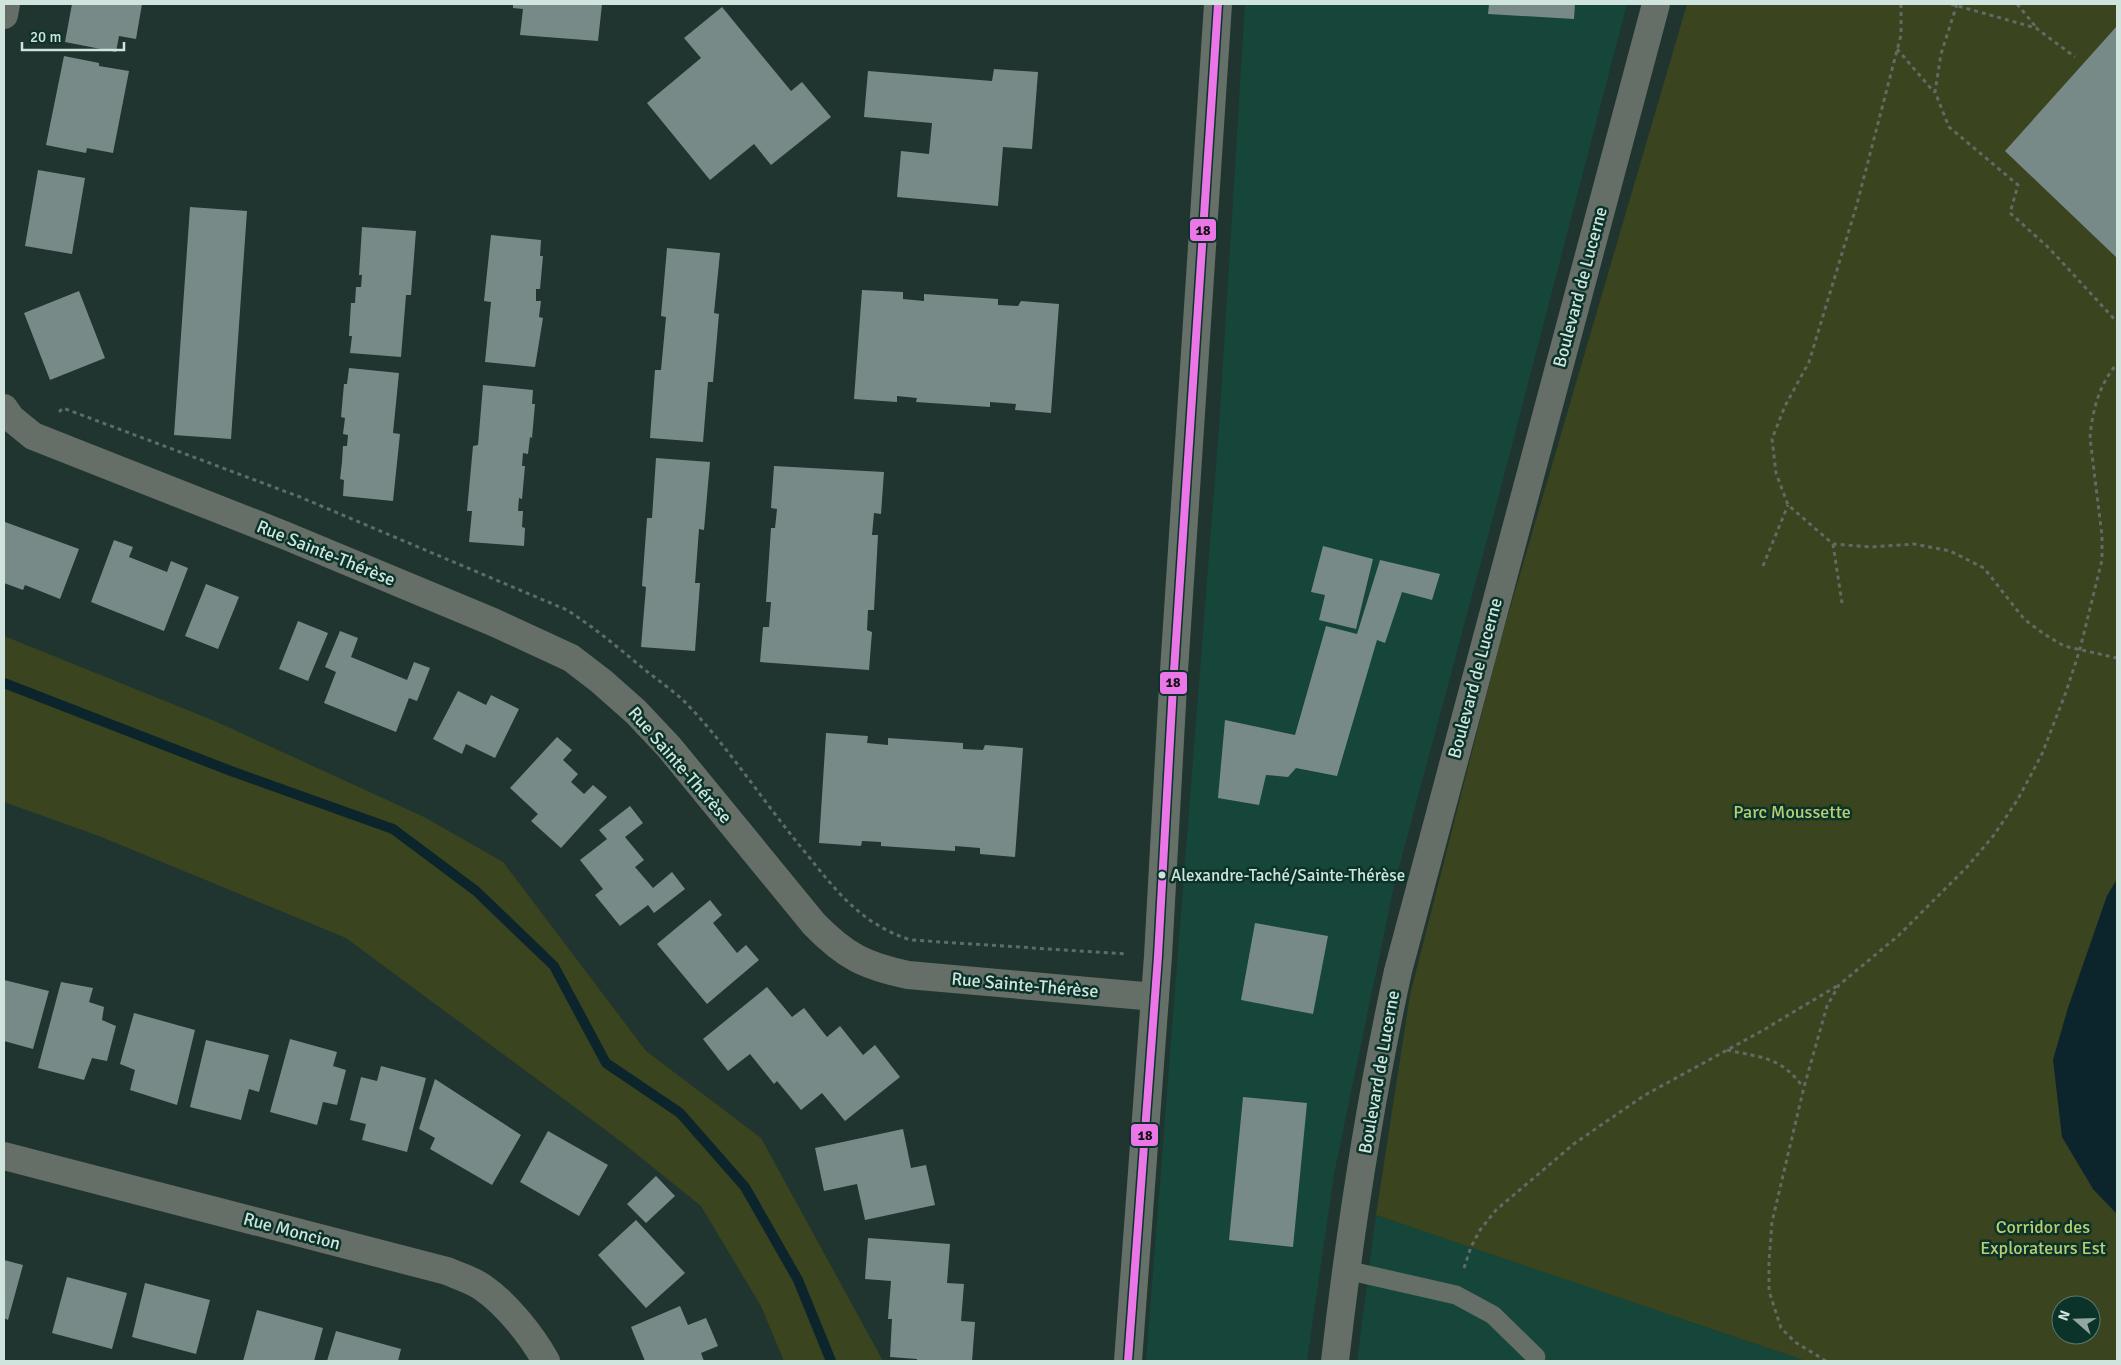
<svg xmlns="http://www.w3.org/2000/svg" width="2121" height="1365" viewBox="0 0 2121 1365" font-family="Signika,sans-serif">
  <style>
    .built { fill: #164539 }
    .green { fill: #3a441e; fill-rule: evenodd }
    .water { fill: #0c252c }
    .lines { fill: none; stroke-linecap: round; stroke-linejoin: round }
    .stream { stroke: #0c252c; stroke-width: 10 }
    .building { fill: #788a88 }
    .path { stroke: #5f6b65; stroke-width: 3; stroke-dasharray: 4 4; stroke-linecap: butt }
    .lane { stroke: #656e67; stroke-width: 19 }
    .street { stroke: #656e67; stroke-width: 28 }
    .secondary { stroke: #647068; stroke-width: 28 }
    .bus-1-casing { stroke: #0b3329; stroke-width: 11 }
    .bus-1 { stroke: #ea76e8; stroke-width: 8 }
    .bus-dot { fill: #cfe4dd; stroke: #0b3329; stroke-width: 2 }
    .labels { text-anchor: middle; stroke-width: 5; stroke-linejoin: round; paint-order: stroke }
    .bus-label { font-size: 17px; fill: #cfe4dd; stroke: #0b3329; text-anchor: start }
    .street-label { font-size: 18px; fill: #cfe4dd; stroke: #0b3329 }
    .park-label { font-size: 18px; fill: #bacd72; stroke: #0b3329 }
    .line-badge { stroke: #0b3329; stroke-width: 2 }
    .pale-badge-label { font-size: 14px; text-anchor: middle; font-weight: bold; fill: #111 }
  </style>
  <rect width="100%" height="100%" fill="#20352f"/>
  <path class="built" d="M1245,4h382l-132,506 -101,376 -60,288 -27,187h-161l73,-934z
    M1376,1215l95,32 335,114h-449z"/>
  <path class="green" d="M1687,4h430v875l-10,17 -39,112 -15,52 40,129 24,25v147h-311l-430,-146 34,-220 89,-349zM2061,1305h30v30h-30z
    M4,636l213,86 207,95 79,45 143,189 115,87 122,223h-99l-23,-55 -60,-100 -82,-66 -273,-202 -247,-102 -95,-34z"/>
  <path class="water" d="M2117,879v335l-24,-25 -31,-52 -9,-77 15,-52 39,-112z"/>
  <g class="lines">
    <path class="stream" d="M4,683l227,88 162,58 83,62 78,75 52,97 74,50 65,74 53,93 33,81"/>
  </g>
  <path class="building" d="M72,4h70l-6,35 -17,-3 -3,16 -51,-10z
    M513,4h89l-4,37 -78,-6 3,-26 -10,-1z
    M1489,4h86l-1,15 -86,-5z
    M722,7l69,84 11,-9 29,35 -60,48 -17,-21 -44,36 -63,-77 54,-45 -17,-20z
    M2117,26v232l-112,-107z
    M64,56l35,7v3l30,5 -16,82 -26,-5 -1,5 -40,-8z
    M994,69l44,3 -6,77 -29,-2 -5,59 -101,-9 4,-46 28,3 3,-31 -68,-6 4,-46 124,10z
    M38,170l47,8 -13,76 -47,-8z
    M190,207l57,4 -16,228 -57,-4z
    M362,227l54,4 -5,64h-5l-5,62 -51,-4 2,-17h-3l2,-33h4l1,-16h5l1,-12h-3z
    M491,235l50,5 -1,16h3l-3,33h-4v12h5l-2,16 4,1 -8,49 -50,-5 6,-60 -7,-1z
    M667,248l53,5 -6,60 5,1 -6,68h-5l-5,60 -53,-4 5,-68h6l5,-53 -5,-1z
    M862,290l41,2v7l21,2v-7l74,5v6l20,1 3,-5 38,3 -8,109 -36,-3 1,-6 -26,-2v5l-74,-5 1,-4 -20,-2v6l-43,-3z
    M79,291l26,67 -55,22 -26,-67z
    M349,368l50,5 -6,60 7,1 -7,67 -50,-5 1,-16 -4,-1 2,-17 1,-16h4l1,-11 -5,-1 2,-16 -4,-1 3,-33h3z
    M483,385l50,5 -1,14h3l-3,34 -2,-1 -2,17 -5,-1 -1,13h3l-3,33 -3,-1 -1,13h5l-1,16 3,1 -1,18 -55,-4 3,-31h-5l6,-65 5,-1z
    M656,458l54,4 -6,68 -5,-1 -4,54h5l-5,68 -54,-4 5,-60 -4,-1 5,-68h5z
    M774,466l110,6 -3,42 -7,-1 -2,22h6l-4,75h-6l-1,20 5,2 -3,38 -109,-8 3,-35h6l2,-25h-5l5,-74h4l2,-19 -6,-1z
    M5,522l74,27 -19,50 -35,-14 -2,5 -19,-7v-57z
    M114,540l19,7 -4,10 38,15 4,-11 17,7 -24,63 -73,-29z
    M1323,546l50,13 -17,70 -37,-9 6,-25 -14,-3z
    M1380,560l60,14 -8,26 -30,-8 -17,51 -8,-3 -40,136 -41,-8 -8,9 -22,-2 -7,30 -41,-7 7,-78 70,15 31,-109 31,8z
    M206,584l33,13 -21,52 -33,-13z
    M298,621l30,12 -20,48 -29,-12z
    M340,631l18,7 -7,19 56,23 7,-18 16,6 -13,33 -8,-3 -13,34 -72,-29 12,-31 -11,-5z
    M458,691l28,14 5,-10 28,14 -24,49 -29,-14 -4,10 -29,-15z
    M826,733l42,3 -1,7 21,2v-7l75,5v6l20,1 2,-5 38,3 -8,109 -35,-3v-6l-25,-2v5l-74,-5v-4l-19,-1 -1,5 -42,-3z
    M557,737l15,13 -9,10 15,14 -7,8 13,12 9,-9 14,12 -46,51 -30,-27 7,-7 -28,-26z
    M630,806l13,17 -18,14 19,23 -9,7 18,21 19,-16 13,17 -31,24 -6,-8 -28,21 -25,-31 8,-6 -23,-29 27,-21 -8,-9z
    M710,900l12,15 -9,8 24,30 9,-8 13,15 -52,44 -50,-60z
    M1255,923l73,13 -15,78 -72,-14z
    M4,980l45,11 -16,58 -29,-8z
    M61,982l32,6 -4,14 15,5 -2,13 14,6 -9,35 -15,-3 -8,22 -46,-12z
    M767,987l25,30 12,-9 23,29 13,-11 23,29 12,-10 25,32 -55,44 -23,-28 -21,17 -24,-29 -3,3 -24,-30 -22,17 -25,-32z
    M134,1013l61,17 -18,75 -47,-15 5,-20 -15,-6z
    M290,1039l47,13 -4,14 13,4 -9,35 -14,-3 -6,23 -47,-13z
    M206,1040l63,15 -10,37 -10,-3 -8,31 -51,-13z
    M381,1066l45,12 -19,74 -45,-12 4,-16 -16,-4 11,-43 16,4z
    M435,1079l86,56 -29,50 -62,-36 5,-11 -16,-9z
    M1243,1097l64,6 -14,144 -64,-7z
    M903,1129l8,39 15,-3 9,40 -70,15 -8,-36 -33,7 -9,-43z
    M548,1131l60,34 -29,51 -59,-34z
    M656,1176l19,20 -29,27 -19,-19z
    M636,1220l49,53 -39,35 -48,-53z
    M868,1238l82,6 -3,39 17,1 -3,37 14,1 -3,39h-55v-2l-27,-2 2,-38h-4l3,-38 -26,-2z
    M4,1260l19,5 -15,55 -4,-2z
    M67,1277l60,16 -15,56 -60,-16z
    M145,1283l65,17 -14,54 -64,-17z
    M680,1306l8,19 18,-7 12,28 -17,7 3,8h-59l-14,-34z
    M257,1310l66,18 -9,33h-71z
    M336,1331l65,18 -3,12h-71z"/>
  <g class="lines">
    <path class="path" d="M1901,4v31l-44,169 -48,158 -24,44 -13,33 4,34 12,32 45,39 38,3 43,-3 36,7 34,17 40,51 20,15 20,12 53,12
      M1951,4l85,24 39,29
      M1957,4l-16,50 -6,38 14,35 69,58 -8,28 39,35 68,74
      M2017,4l19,23
      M1897,49l37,43
      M59,412l4,-4 237,89 267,113c28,18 53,39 78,60 13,10 27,20 39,31 44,45 80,102 121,151 32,40 56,72 106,88l215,14
      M1833,544l9,59
      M1763,566l25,-61
      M1727,1050c35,8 53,6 76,37
      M1464,1268l7,-21 9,-17 16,-20 79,-67 70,-48 115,-63 77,-46
      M1826,1361l-31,-19 -14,-14 -12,-37v-29l3,-40 32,-135 23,-81 12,-21 59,-49 69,-69 27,-32 24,-36 24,-45 24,-62 14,-43 22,-89v-24l-12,-98c2,-26 9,-54 27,-74"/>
    <path class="lane" d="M1346,1270l110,25 37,20 43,42"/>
    <path class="street" d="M4,15l2,-11
      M4,408l7,10 22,18 251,99 209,87 78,36 30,23 35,31 33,35 145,177c31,32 51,42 94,51l247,22
      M4,1156l443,115c11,5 25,9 35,16 25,17 50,49 64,74
      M1335,1361c15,-131 35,-261 63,-390l258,-967"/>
    <path class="secondary" d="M1128,1361l30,-405 15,-270 45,-682"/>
    <defs>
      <path id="bus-1" d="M1128,1361l30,-405 15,-270 45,-682"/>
    </defs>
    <use href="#bus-1" class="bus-1-casing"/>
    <use href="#bus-1" class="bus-1"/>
  </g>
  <circle class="bus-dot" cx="1162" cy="875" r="4.5"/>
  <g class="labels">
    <g class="bus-label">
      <text x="1171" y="881">Alexandre-Taché/Sainte-Thérèse</text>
    </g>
    <g class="street-label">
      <text transform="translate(1580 287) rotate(-75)" y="6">Boulevard de Lucerne</text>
      <text transform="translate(326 553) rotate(22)" y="6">Rue Sainte-Thérèse</text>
      <text transform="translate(1475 678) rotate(-75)" y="6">Boulevard de Lucerne</text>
      <text transform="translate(680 765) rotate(49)" y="6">Rue Sainte-Thérèse</text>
      <text transform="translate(1025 985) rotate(5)" y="6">Rue Sainte-Thérèse</text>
      <text transform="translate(1379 1072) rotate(-80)" y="6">Boulevard de Lucerne</text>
      <text transform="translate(292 1231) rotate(15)" y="6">Rue Moncion</text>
    </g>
    <g class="park-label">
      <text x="1792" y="818">Parc Moussette</text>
      <text x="2043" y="1233">Corridor des<tspan x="2043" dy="21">Explorateurs Est</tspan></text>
    </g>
  </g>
  <g class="line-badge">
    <rect x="1189" y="218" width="28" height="24" rx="5" fill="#ea76e8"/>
    <rect x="1159" y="671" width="29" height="24" rx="5" fill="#ea76e8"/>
    <rect x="1130" y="1123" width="29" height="24" rx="5" fill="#ea76e8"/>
  </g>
  <g class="pale-badge-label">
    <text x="1203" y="235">18</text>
    <text x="1173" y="687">18</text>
    <text x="1145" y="1140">18</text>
  </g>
  <rect width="2121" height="1365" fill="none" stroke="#cfe4dd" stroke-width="10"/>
  <g transform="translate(2076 1320) rotate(290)"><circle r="24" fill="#0b3329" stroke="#597a71"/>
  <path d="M0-4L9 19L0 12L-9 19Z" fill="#92a7a0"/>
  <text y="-8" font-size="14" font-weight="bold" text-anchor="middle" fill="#cfe4dd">N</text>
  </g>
  <path d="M22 42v8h102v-8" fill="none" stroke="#cfe4dd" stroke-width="2.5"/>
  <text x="30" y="42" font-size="15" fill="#cfe4dd" stroke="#0b3329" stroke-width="4" paint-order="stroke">20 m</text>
</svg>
